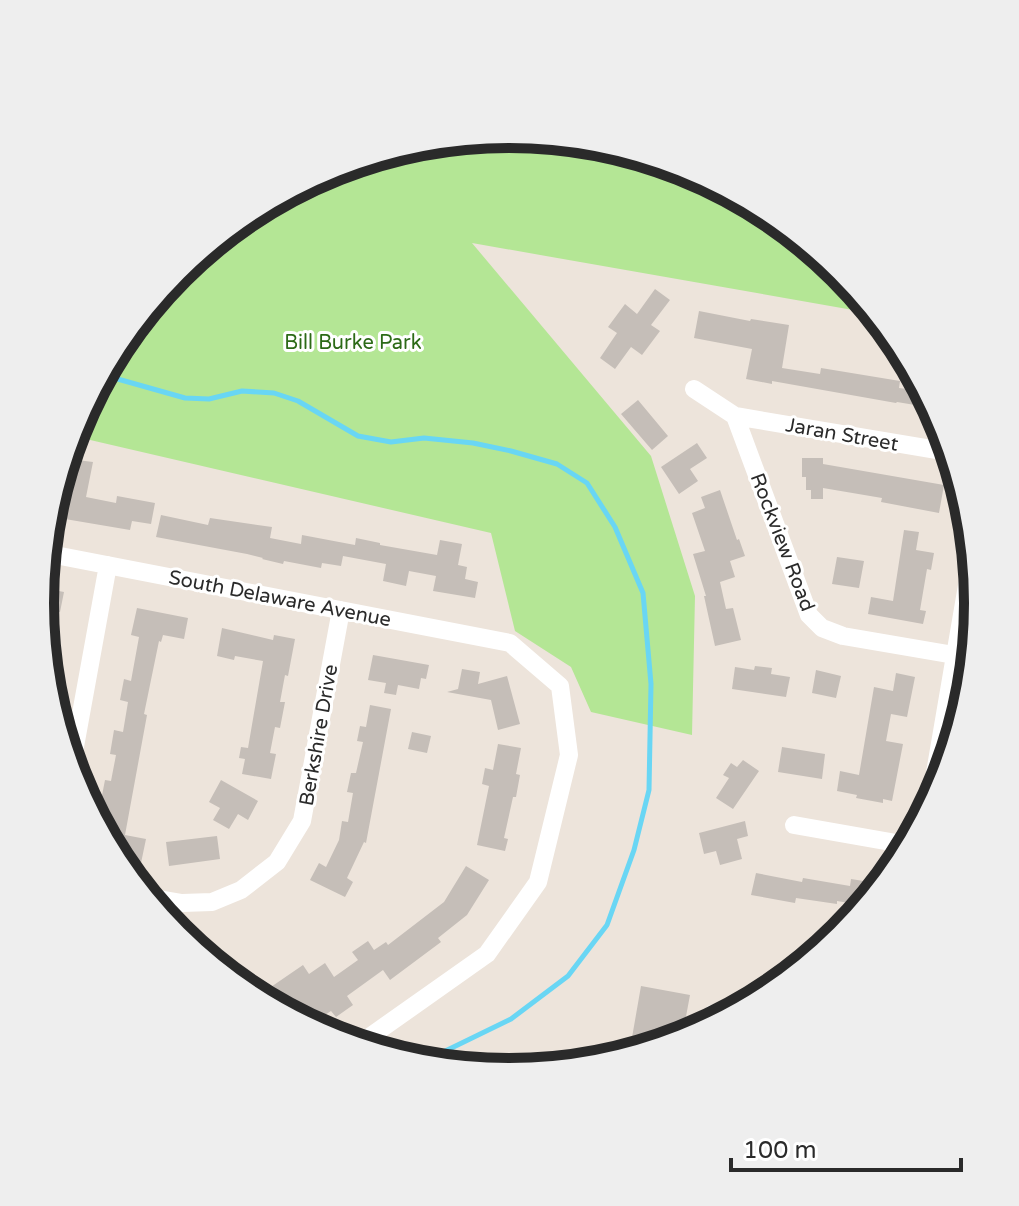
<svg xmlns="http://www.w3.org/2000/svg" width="1019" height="1206" viewBox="0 0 1019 1206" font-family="'Varela Round',sans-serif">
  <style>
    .green { fill: #b4e695 }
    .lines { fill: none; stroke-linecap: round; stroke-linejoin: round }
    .stream { stroke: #69d6f4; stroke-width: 5 }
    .building { fill: #c5beb8 }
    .service { stroke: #fff; stroke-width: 9 }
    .minor { stroke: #fff; stroke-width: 18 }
    .labels { text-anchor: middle; stroke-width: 6; stroke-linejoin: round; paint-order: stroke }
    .park-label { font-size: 20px; fill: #2c6a17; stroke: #fff }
    .street-label { font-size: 20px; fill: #2a2a2a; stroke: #fff }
    .rim { fill: none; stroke: #2a2a2a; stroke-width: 10 }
  </style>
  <rect width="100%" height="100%" fill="#ede4db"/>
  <path class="green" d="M510,134l180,35 152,102 28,42 -398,-70 179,213 44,140 -3,139 -101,-23 -20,-45 -56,-36 -24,-98 -418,-97 3,-13 102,-152 152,-102z"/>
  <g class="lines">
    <path class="stream" d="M107,376l78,22 24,1 33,-8 32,2 24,8 60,35 33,6 33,-4 49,5 38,8 46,13 30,19 28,44 28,66 8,91 -2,106 -15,60 -27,75 -39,51 -57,43 -78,38"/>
  </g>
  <path class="building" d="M655,289l15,11 -19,25 9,6 -18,24 -11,-8 -16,22 -15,-11 17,-25 -9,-6 17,-23 12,10z
    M699,311l51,10 1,-2 38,6 -7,43 38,6 1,-6 79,13 -1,7 23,3 11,17 -36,-6 -1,1 -124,-22v3l-26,-5 6,-30 -58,-11z
    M638,400l30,36 -16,14 -31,-36z
    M697,443l10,15 -17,11 8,12 -19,13 -18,-27z
    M802,458h21v6l121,21 -5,28 -58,-11 1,-4 -59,-10v11h-12v-9h-5v-13h-4z
    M69,459l24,3 -7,35 30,6 1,-7 38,7 -4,21 -19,-3 -2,9 -65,-11 8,-40 -8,-2z
    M720,490l17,50 2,-1 6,17 -15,5 5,16 -15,5 6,27 7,-1 8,32 -26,6 -11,-50h2l-13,-42 12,-3 -13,-38 13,-5 -4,-11z
    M161,515l47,10 2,-7 62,9 -2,11 31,6 1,-9 53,10 1,-7 24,5v2l57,10 3,-15 22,4 -4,21 9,2 -2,12 13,3 -3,16 -42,-7 3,-15 -27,-5 -3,15 -23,-5 3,-17 -43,-8 -2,10 -19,-3 -1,5 -37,-7 -1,3 -21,-5 1,-1 -16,-4 -91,-17z
    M904,530l15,2 -3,18 18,3 -3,17 -4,-1 -7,41 6,1 -3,13 -55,-10 3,-17 22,4z
    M837,557l27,4 -5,27 -27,-4z
    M43,588l21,4 -4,20 -19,-4 -1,-5z
    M137,608l51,10 -4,21 -21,-4 -2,7 -2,-1 -15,73 3,1 -22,120 21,4 -5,24 -14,-3 -29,-44 7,-36 6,1 5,-26 -6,-1 4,-24 9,2 5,-30 -8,-2 4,-21 7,2 8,-44 -8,-2z
    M222,628l51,12 1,-5 21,4 -7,37 -3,-1 -5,27h5l-5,26 -5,-1 -5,26 6,1 -5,25 -29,-5 3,-15 -6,-1 2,-11 7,1 15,-87 -28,-5 -1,4 -17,-4z
    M373,655l56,10 -3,14 -5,-1 -2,11 -21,-4 -2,10 -12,-2 2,-10 -18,-3z
    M755,666l17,2 -1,6 19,3 -4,20 -54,-8 3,-22 19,3z
    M462,669l18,3 -2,12 29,-8 13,48 -22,6 -7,-30 -44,-8 11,-3z
    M816,670l25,6 -5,22 -24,-5z
    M896,673l19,4 -8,40 -16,-3 -5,27 17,3 -11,57 -9,-2v4l-27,-5 1,-3 -20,-4 3,-20 19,4 15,-88 19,4z
    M370,705l21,4 -25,134 -2,-1 -17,36 6,4 -8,15 -35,-17 9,-17 7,4 13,-27 3,-19 6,1 5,-29 -6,-1 4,-19h5l7,-31 -6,-1 3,-15 6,1z
    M412,732l19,4 -4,17 -19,-4z
    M498,744l23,4 -5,26 4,1 -4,22h-3l-9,41 4,1 -3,12 -28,-6 12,-59 -7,-2 3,-16 8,2z
    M782,747l43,7 -3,25 -44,-7z
    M743,760l16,11 -26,38 -17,-11 13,-20 -6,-3 8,-12 6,4z
    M221,780l37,21 -10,19 -10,-6 -9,15 -16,-9 7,-12 -11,-6z
    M745,821l3,15 -11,3 5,20 -22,6 -4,-14 -12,3 -5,-21z
    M217,836l3,23 -51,7 -3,-24z
    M466,866l23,14 -22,35 -29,23 3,4 -51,38 -7,-10 -36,26 6,9 -17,12 -5,-6 -20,13 -35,-23 -8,-12 35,-24 6,9 16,-11 9,14 24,-17 -6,-8 16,-11 6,9 12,-8 2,3 56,-43z
    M756,873l46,9 1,-4 47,8 1,-7 25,4 -15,22 -24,-4v3l-41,-6 -1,5 -44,-8z
    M641,986l49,9 -8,43 -52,11z"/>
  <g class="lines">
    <path class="service" d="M704,1027l2,-10 4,-7 9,-3 12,2"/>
    <path class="minor" d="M694,389l41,27 214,36
      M735,416l74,199 13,13 21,8 111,19
      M50,554l460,89 50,43 9,69 -31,127 -51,72 -126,89
      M72,763l36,-198
      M930,802l41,-240
      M794,825l108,19
      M153,898l29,5 30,-1 29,-12 36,-28 25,-41 39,-211"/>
  </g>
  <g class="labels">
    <g class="park-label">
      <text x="353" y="349">Bill Burke Park</text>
    </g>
    <g class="street-label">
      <text transform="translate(842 434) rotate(10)" y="7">Jaran Street</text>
      <text transform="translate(783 542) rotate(69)" y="7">Rockview Road</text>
      <text transform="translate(280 598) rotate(11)" y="7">South Delaware Avenue</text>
      <text transform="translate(318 735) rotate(-80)" y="7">Berkshire Drive</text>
    </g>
  </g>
  <path d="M0 0H1019V1206H0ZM54 603a455 455 0 1 1 910 0a455 455 0 1 1-910 0Z" fill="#eee" fill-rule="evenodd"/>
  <path class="rim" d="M54 603a455 455 0 1 1 910 0a455 455 0 1 1-910 0Z"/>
  <path d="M731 1158v12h230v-12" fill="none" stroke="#2a2a2a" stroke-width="4"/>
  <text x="743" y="1158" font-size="24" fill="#2a2a2a" stroke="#ffffff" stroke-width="6" paint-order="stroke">100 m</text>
</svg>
